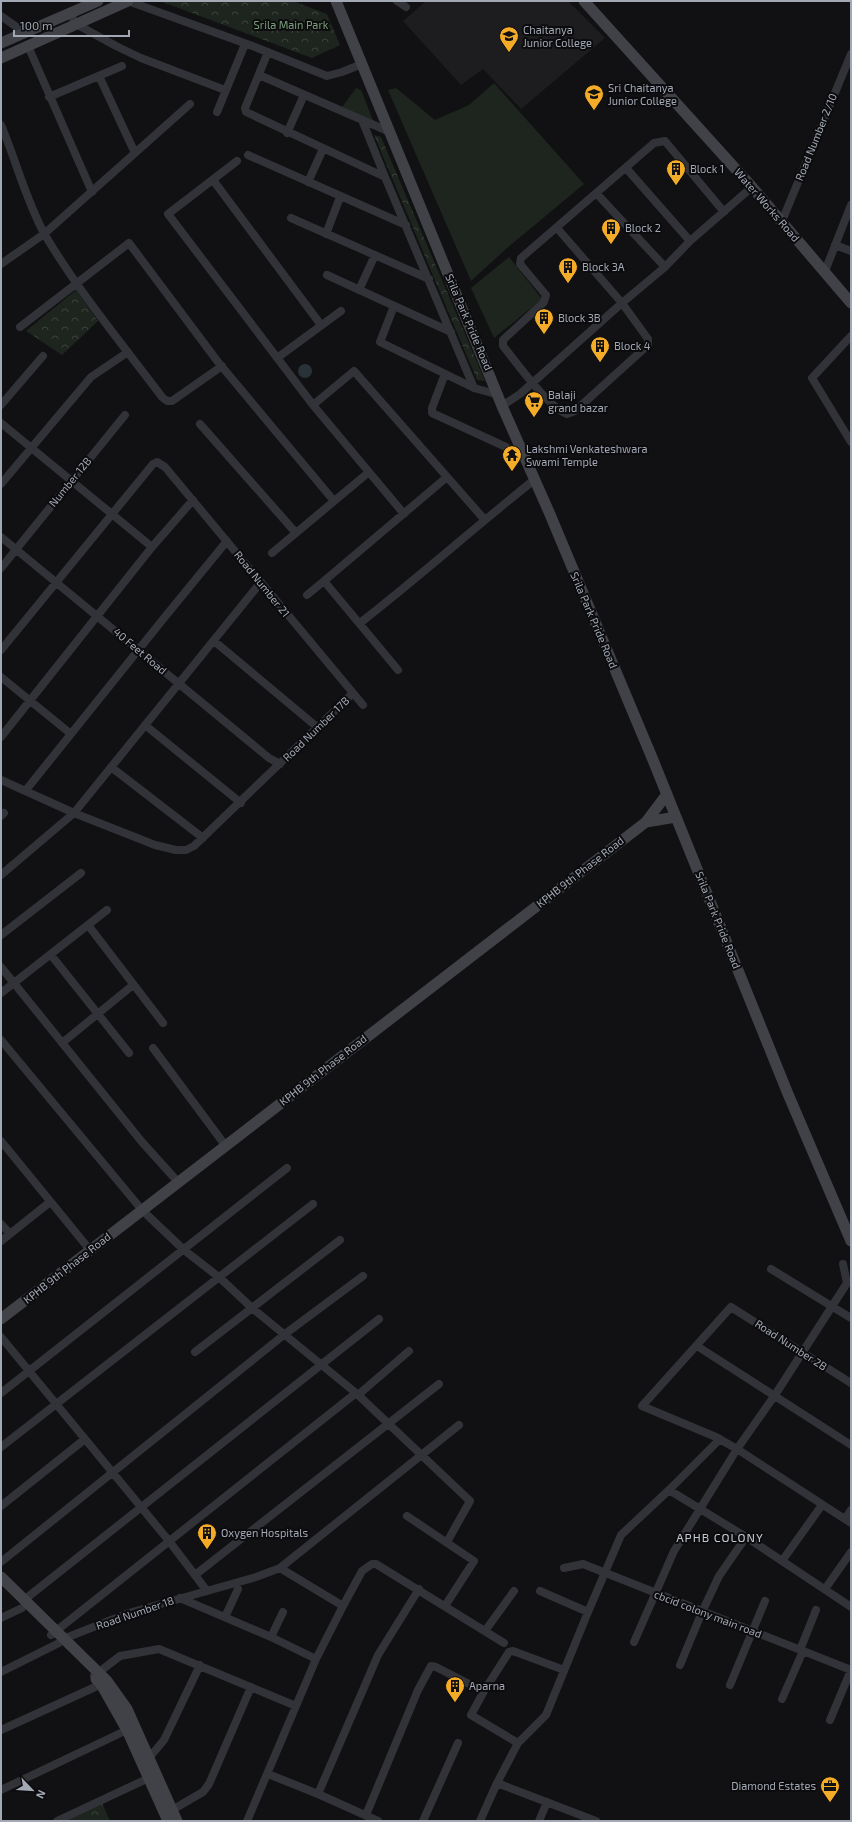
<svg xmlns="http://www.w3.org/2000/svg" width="852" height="1822" viewBox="0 0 852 1822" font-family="'Exo 2',sans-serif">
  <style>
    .built { fill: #1d1d20 }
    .grass { fill: #1d251e }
    .park { fill: url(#park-crowns) }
    .water { fill: #293238 }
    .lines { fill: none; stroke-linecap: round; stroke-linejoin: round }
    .street { stroke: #323338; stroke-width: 8 }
    .secondary { stroke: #404248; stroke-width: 11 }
    .labels { text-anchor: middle; stroke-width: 4; stroke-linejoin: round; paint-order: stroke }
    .park-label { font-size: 11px; fill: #799f7a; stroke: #0c0c0e }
    .poi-label { font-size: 11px; fill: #a2a8b4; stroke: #0c0c0e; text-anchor: start }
    .street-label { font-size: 11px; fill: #a2a8b4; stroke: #0c0c0e }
    .neighbourhood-label { font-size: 12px; letter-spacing: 1px; fill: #c3c7d0; stroke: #0c0c0e }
  </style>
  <defs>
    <pattern id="park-crowns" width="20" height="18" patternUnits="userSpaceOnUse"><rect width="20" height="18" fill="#1d251e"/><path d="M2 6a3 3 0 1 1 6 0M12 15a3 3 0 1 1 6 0" fill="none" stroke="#3b423c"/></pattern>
  </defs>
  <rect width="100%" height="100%" fill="#111113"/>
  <path class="built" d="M426,1h142l37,37 -84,71 -38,-40 -22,16 -58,-64z"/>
  <path class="grass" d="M494,83l90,101 -77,64 -36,33 -83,-191 8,-2 39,32 34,-15z
    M356,88l5,2 12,30 -1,1 -30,-14z
    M509,257l33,42 -48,39 -23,-50z"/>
  <path class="park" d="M160,1h133l34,13 13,31 -28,13z
    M374,135l7,2 104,244 -8,-1z
    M76,290l22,31 -36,34 -36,-24z
    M102,1803l8,18h-47z"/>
  <path class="water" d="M298 371a7 7 0 1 1 14 0a7 7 0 1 1-14 0Z"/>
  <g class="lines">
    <path class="street" d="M128,1l127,46 72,29 15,-4 20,-8
      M397,1l9,6
      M70,13l6,11 40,22 25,12 84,32
      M1,16l23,16
      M28,46l64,146
      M268,52l-23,56 1,4 139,65
      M259,75l131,57
      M99,76l36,77
      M49,97l73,-31
      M217,112l28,-68
      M362,120l23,57 89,211
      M1,125c15,35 25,76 44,110 34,57 77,109 117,162l5,4h5l50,-35
      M287,133l17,-38
      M248,155l158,70
      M237,161l-69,53 145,191 91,109
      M626,168l64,73
      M213,180l108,145
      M308,182l15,-33
      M597,194l68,73
      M291,218l138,61
      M782,221l69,-167
      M557,228l65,75 26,36v6l-73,66 -8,3c-20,-8 -50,-51 -64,-68v-6l41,-38 2,-7 -26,-31 1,-6 133,-115 11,-2 59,71
      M326,234l14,-37
      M835,245l16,6
      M1,264l43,-30 146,-130
      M825,271l26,-66
      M327,275l124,57
      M359,290l16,-35
      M394,306l-14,36 94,46 25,7
      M20,327l109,-84 89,119 116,139
      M851,336l-39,42 39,64
      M277,358l64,-47
      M445,374l-13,34v5l74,34
      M1,405l42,-49
      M313,405l41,-34 130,148
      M502,406l18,-12 102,-91 43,-36 25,-26 62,-54
      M1,423l151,124
      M200,424l96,109
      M1,484l90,-107 37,-25
      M1,537l268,221 11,6
      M272,553l97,-81
      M1,568l124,-153
      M307,595l17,-14
      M360,623c59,-46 115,-96 174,-143
      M214,641l103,86
      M1,650l152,-186 4,-2 8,5 198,238
      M398,670l-74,-89 123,-104
      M1,677l70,57
      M145,725l96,78
      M1,737l151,-190 41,-47
      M111,767l92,71
      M1,780l73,33 81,32 21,5h10l8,-4 158,-152
      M26,790l138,-172 63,-77
      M1,816l3,-3
      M1,875l73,-62 187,-231
      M88,925l75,98
      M1,935l80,-62
      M51,955l78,98
      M1,967l141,175 36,40
      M1,993l106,-83
      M1,1040l141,170 42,40 36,28 32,30 104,85 114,108 -23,41
      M62,1043l71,-58
      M153,1048l72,97
      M1,1141l89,109
      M1,1224l9,10
      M1,1241l49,-39
      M771,1269l80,49
      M1,1337l168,204 38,50
      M697,1346l154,99
      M195,1352l145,-112
      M851,1383l-120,-76 -89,99 74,31 21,12 114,74
      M1,1393l286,-225
      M358,1395l51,-44
      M459,1425l-179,143 63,38 19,-35 10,-7h4l128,79
      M1,1447l312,-243
      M669,1490l51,-51
      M1,1506l84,-67
      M407,1516l67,45 -29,45
      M845,1519l6,-9
      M782,1561l40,-56
      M1,1562l284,-228 78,-58
      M564,1568l19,-4 268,106
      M195,1575l244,-191
      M825,1589l26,-37
      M540,1591l48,21 33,-77 48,-45 77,47 105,70
      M180,1598l91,39 45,22
      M24,1600l355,-281
      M225,1617l13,-28
      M1,1618l21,-10
      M485,1631l29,-40
      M51,1635l305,-242
      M271,1637l12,-25
      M634,1642l40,-91 63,-102 38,-54 72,-112 -4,-19
      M800,1650l16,-40
      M680,1665l22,-53 17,-36 27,-39
      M1,1672l58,-29 4,-4 66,-26 127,-36 24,-9
      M94,1676l26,-20 39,-7 137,57
      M730,1685l35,-84
      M782,1699l21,-48
      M830,1720l21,-50
      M1,1730l105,-48
      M518,1743l-47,-28 13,-24 25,-39 4,-1 51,19
      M149,1758l15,-18 36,-75
      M268,1774l50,20 60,27
      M497,1783l99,38
      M1,1790l126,-60
      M318,1794l60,-139 41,-66
      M172,1810l31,-18 6,-8 42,-97
      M366,1815l52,-125 13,-24 5,1 37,19
      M57,1821l92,-43
      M247,1821l69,-162 27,-53
      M423,1821l35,-78
      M480,1821l17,-38 21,-40 28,-28 42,-103
      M539,1821l8,-19"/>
    <path class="secondary" d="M336,1l166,405 47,106 104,248 135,334 63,147
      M584,1l168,186 99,116
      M1,43l97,-42
      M1,58l127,-57
      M646,822l30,-5
      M1,1319l645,-497 21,-28
      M1,1577l106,104 20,28 50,112
      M96,1679l5,5 26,46 41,91"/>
  </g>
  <defs>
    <symbol id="university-pin" viewBox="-11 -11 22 30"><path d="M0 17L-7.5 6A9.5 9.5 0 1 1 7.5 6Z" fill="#f4ab28" stroke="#0c0c0e"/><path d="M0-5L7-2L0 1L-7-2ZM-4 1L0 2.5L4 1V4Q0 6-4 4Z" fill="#111"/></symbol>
    <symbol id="building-pin" viewBox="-11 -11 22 30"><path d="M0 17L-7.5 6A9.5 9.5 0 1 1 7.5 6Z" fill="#f4ab28" stroke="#0c0c0e"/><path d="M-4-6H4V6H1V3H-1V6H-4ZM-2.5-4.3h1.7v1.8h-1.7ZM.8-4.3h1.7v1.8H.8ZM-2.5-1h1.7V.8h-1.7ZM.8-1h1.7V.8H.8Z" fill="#111"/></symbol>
    <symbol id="supermarket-pin" viewBox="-11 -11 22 30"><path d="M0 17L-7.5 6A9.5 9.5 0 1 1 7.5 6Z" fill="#f4ab28" stroke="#0c0c0e"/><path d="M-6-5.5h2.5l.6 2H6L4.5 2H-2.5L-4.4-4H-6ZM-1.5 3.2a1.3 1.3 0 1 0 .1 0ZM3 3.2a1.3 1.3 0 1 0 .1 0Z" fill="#111"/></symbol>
    <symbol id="temple-pin" viewBox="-11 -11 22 30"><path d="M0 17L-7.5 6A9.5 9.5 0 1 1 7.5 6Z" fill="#f4ab28" stroke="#0c0c0e"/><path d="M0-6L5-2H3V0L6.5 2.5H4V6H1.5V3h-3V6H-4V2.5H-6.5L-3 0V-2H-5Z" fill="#111"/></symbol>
    <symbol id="office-pin" viewBox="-11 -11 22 30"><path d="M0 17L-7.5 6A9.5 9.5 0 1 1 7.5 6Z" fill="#f4ab28" stroke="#0c0c0e"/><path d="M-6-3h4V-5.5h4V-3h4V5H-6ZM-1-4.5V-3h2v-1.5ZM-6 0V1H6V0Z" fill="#111"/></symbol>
  </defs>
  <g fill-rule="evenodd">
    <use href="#university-pin" x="498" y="25" width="22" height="30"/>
    <use href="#university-pin" x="583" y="83" width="22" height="30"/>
    <use href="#building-pin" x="665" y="158" width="22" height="30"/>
    <use href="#building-pin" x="600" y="217" width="22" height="30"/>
    <use href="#building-pin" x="557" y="256" width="22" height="30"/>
    <use href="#building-pin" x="533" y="307" width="22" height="30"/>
    <use href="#building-pin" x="589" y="335" width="22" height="30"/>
    <use href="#supermarket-pin" x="523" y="390" width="22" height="30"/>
    <use href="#temple-pin" x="501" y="444" width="22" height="30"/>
    <use href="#building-pin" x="196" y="1522" width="22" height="30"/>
    <use href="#building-pin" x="444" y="1675" width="22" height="30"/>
    <use href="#office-pin" x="819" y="1775" width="22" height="30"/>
  </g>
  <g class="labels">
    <g class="park-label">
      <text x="291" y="29">Srila Main Park</text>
    </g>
    <g class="poi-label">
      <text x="523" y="34">Chaitanya<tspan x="523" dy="13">Junior College</tspan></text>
      <text x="608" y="92">Sri Chaitanya<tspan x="608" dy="13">Junior College</tspan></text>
      <text x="690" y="173">Block 1</text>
      <text x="625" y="232">Block 2</text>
      <text x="582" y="271">Block 3A</text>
      <text x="558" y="322">Block 3B</text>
      <text x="614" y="350">Block 4</text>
      <text x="548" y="399">Balaji<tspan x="548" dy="13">grand bazar</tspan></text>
      <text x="526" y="453">Lakshmi Venkateshwara<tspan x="526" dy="13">Swami Temple</tspan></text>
      <text x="221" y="1537">Oxygen Hospitals</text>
      <text x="469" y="1690">Aparna</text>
      <text x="816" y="1790" text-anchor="end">Diamond Estates</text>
    </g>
    <g class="street-label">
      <text transform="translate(816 137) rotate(-68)" y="4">Road Number 2/10</text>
      <text transform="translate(767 205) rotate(49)" y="4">Water Works Road</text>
      <text transform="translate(469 322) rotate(67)" y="4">Srila Park Pride Road</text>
      <text transform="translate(70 482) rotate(-51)" y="4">Number 12B</text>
      <text transform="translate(262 584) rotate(51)" y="4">Road Number 21</text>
      <text transform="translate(594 620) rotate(67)" y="4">Srila Park Pride Road</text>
      <text transform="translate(140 651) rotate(40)" y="4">40 Feet Road</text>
      <text transform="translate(316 729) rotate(-44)" y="4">Road Number 17B</text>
      <text transform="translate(580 872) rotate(-38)" y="4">KPHB 9th Phase Road</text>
      <text transform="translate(718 920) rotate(68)" y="4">Srila Park Pride Road</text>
      <text transform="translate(323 1070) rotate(-38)" y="4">KPHB 9th Phase Road</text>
      <text transform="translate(67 1268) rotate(-38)" y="4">KPHB 9th Phase Road</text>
      <text transform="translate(791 1345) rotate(33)" y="4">Road Number 2B</text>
      <text transform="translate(135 1613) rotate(-19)" y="4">Road Number 18</text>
      <text transform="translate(708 1614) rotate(21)" y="4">cbcid colony main road</text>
    </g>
    <g class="neighbourhood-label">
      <text x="720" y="1542">APHB COLONY</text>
    </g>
  </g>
  <rect width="852" height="1822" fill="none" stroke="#a2a8b4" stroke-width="4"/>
  <g transform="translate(32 1790) rotate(115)" stroke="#0c0c0e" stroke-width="3" paint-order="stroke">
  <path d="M0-3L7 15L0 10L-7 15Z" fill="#a2a8b4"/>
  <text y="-6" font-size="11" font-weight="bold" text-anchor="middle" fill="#a2a8b4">N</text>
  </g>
  <path d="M14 30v6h115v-6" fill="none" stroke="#a2a8b4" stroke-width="2"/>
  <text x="20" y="30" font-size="12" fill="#a2a8b4" stroke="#0c0c0e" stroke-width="3" paint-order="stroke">100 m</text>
</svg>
